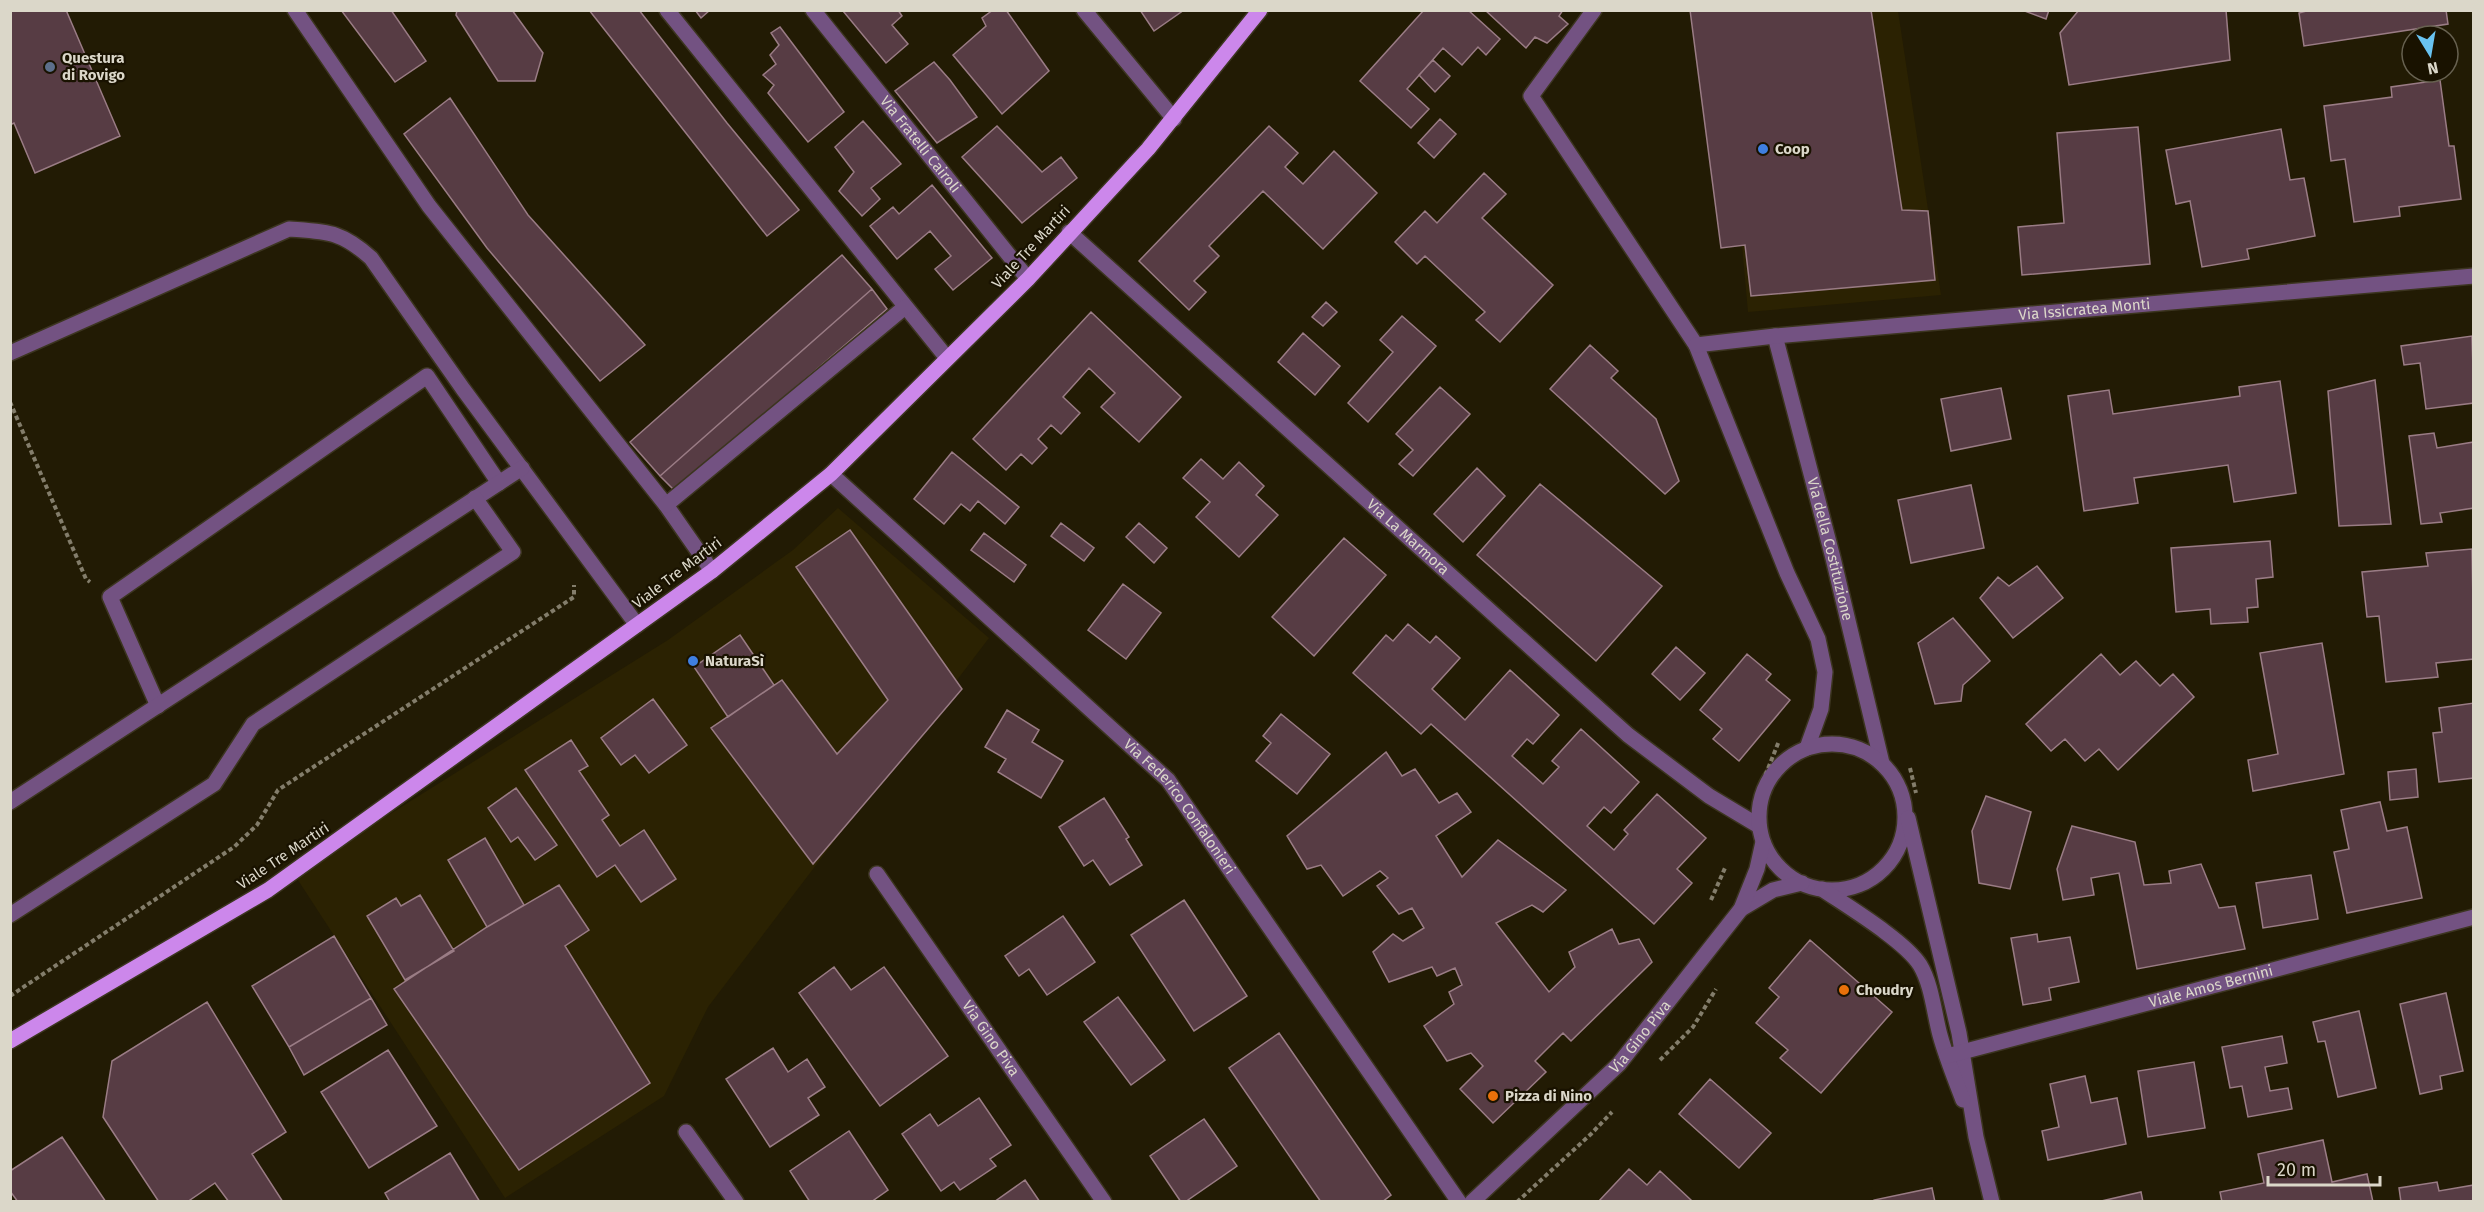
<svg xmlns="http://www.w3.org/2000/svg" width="2484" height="1212" viewBox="0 0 2484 1212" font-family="'Fira Sans',sans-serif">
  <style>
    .built { fill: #2b2202 }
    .building { fill: #573c44; stroke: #9a7c85; stroke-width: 1.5 }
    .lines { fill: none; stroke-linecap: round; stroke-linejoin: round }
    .minor-casing { stroke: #3c3520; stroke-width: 18 }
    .major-casing { stroke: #3c3520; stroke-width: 18 }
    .path { stroke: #837d6b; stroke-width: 4; stroke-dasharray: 4.5 3; stroke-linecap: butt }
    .minor { stroke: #735282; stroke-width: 15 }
    .major { stroke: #cc87eb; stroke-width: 15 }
    .service-dot { fill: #5c6f8a; stroke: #191200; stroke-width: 2 }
    .shop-dot { fill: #3f7fe0; stroke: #191200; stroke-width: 2 }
    .food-dot { fill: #e8710a; stroke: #191200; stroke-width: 2 }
    .labels { text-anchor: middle; stroke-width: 4.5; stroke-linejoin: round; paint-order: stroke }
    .poi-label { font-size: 15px; font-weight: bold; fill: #dbd7c9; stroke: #191200; text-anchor: start }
    .street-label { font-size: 15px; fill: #dbd7c9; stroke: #191200 }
  </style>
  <rect width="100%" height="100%" fill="#221b04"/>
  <path class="built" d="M1721,11h177l43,284 -193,17z
    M838,508l151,130 -281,369 -44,89 -159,102 -211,-324 374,-234 125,-90z"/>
  <path class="building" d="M10,10h56l54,126 -85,37 -21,-50 -4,2z
    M341,10h50l35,51 -31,21z
    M457,10h55l31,43 -8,28h-37l-42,-66z
    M589,10h50l88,113 72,87 -32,26z
    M695,10h15l-9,8z
    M898,10l4,6 -10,9 16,19 -22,19 -43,-52z
    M993,10h13l43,61 -47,43 -49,-59 33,-29 -4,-8z
    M1140,10h44l-30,21z
    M1424,10h44l32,29 -14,16 -8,-8 -16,18 -19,-17 -36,41 22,20 -18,19 -51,-47z
    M1485,10h78l-4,6 9,8 -21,19 -12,-6 -9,11z
    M1690,10h181l31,200 26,1 7,69 -184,16 -6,-51 -24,3z
    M2022,10h27l-3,9z
    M2079,10h147l4,50 -161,25 -9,-52z
    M2310,10h136l2,14 -144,22 -5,-33z
    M780,27l64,85 -36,30 -40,-49 6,-8 -11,-10 13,-11 -6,-9 9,-10 -8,-12z
    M1433,60l17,16 -15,16 -16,-17z
    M934,62l16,18 27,37 -40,26 -42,-52z
    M2440,80l9,66h5l7,53 -62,8 1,9 -46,6 -9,-63 -14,2 -7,-55 68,-9 -1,-10z
    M450,98l78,117 117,130 -45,36 -113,-133 -83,-114z
    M1440,119l16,15 -22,24 -16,-15z
    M863,121l38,43 -30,24 9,11 -18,17 -23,-25 15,-19 -19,-25z
    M997,126l45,46 19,-15 16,21 -55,45 -60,-66z
    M1269,126l29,27 -13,14 18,17 31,-33 43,42 -54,56 -60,-58 -54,55 10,10 -25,25 12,11 -17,18 -50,-49z
    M2138,127l12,137 -128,11 -4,-48 46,-4 -7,-90z
    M2281,129l9,51 14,-2 11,58 -68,13 2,10 -47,8 -12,-66 -14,3 -10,-54z
    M1484,173l22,21 -24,24 71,67 -53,57 -24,-22 9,-8 -60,-56 -8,8 -22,-22 30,-31 12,12z
    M932,185l60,73 -39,32 -18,-21 16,-13 -21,-25 -33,28 -27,-33 23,-19 6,7z
    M842,255l30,34 -212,187 -30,-34z
    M872,289l15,20 -212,182 -15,-15z
    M1326,302l11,10 -14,14 -11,-9z
    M1091,312l90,85 -42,45 -38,-35 14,-14 -26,-25 -26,29 17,16 -19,21 -10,-9 -13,14 9,9 -15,16 -11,-10 -15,16 -33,-31z
    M1402,316l34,30 -68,76 -20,-19 45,-51 -13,-12z
    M1303,333l37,33 -25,29 -37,-33z
    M2472,336l2,67 -48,6 -6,-46 -16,2 -3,-19z
    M1590,345l28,26 -7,7 45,41 23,62 -14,13 -115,-105z
    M2375,380l16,144 -52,2 -11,-135z
    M2280,381l16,112 -62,9 -6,-37 -94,13 4,25 -54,8 -16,-115 41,-6 4,24 127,-18 -1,-9z
    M1440,387l30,27 -57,62 -14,-12 14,-14 -17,-16z
    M2001,388l10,51 -60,12 -10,-52z
    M2434,433l3,15 37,-6v66l-34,5 2,9 -21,2 -12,-88z
    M952,452l67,55 -14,17 -27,-23 -8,10 -9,-7 -17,20 -30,-25z
    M1201,459l22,20 16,-17 25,24 -8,9 22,20 -39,42 -43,-40 14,-15 -27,-24z
    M1477,468l28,28 -42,46 -29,-28z
    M1540,484l122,102 -66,75 -119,-106z
    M1971,485l13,63 -73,15 -13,-63z
    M1061,523l33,25 -10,13 -33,-25z
    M1139,523l28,25 -13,15 -28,-26z
    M850,530l112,159 -149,175 -102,-136 71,-48 55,74 51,-54 -92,-133z
    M984,533l42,32 -12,17 -43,-32z
    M1344,538l42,37 -72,81 -42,-39z
    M2270,541l3,36 -17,2 2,28 -11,1 1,14 -37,2 -1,-15 -34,3 -5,-64z
    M2472,549l2,110 -38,4 2,14 -52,5 -7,-66 -12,1 -5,-45 66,-6 -2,-13z
    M2037,566l26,32 -50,40 -33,-40 18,-21 11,9z
    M1123,584l38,29 -35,46 -38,-29z
    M1953,618l37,43 -27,24 -2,16 -26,3 -17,-61z
    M1408,624l22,19 6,-7 24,22 -28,31 33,31 45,-50 49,45 -26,29 -6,-5 -15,17 31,28 16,-17 -7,-6 29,-32 58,53 -28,31 -7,-6 -17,19 27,24 14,-16 -4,-4 33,-36 49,44 -29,31 15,14 -38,41 -223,-200 -10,10 -68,-61 33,-38 7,6z
    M740,635l34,50 -46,32 -34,-50z
    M2322,643l22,131 -91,17 -5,-31 30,-6 -18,-101z
    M1676,647l29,26 -25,27 -28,-26z
    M1747,654l24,20 -5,6 24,20 -51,61 -26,-22 9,-10 -22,-19z
    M2101,654l19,21 16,-14 24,25 13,-12 21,23 -76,73 -19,-21 -14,12 -20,-22 -14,12 -25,-27z
    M653,699l34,46 -38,28 -14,-18 -14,10 -20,-27z
    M2474,703v75l-35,4 -6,-49 9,-1 -3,-24z
    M1007,710l32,20 -7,12 31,19 -22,37 -43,-26 8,-13 -21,-12z
    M1281,714l49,40 -33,40 -41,-33 15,-18 -8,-7z
    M571,740l17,26 -9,5 30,44 -7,5 18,26 24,-16 32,49 -35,23 -26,-37 -18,12 -72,-107z
    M1386,752l16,24 13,-7 24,34 18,-10 14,19 -35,24 26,41 36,-37 68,50 -23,22 -11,-7 -36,18 53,69 26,-25 -6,-15 43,-23 7,15 20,-5 13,23 -81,79 -8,-8 -28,28 11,11 -53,51 -33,-34 23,-23 -12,-13 -24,8 -23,-35 30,-22 -5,-12 13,-7 -7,-17 -18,8 -5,-9 -43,15 -16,-30 20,-18 10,7 21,-13 -12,-20 -13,6 -22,-28 11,-8 -8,-7 -37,25 -22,-31 -14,4 -20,-33z
    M2416,769l2,28 -28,3 -2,-28z
    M516,788l41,57 -22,15 -17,-23 -7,5 -23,-34z
    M1986,796l45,16 -21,77 -31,-6 -7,-52z
    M1104,798l25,39 -3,2 16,26 -32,20 -17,-25 -9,6 -25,-39z
    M2380,802l7,29 20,-4 15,71 -75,15 -13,-61 15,-3 -8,-39z
    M2072,826l63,16 9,43 27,-2 -2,-12 32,-7 18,44 16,-2 10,43 -108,20 -18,-96 -28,5 3,17 -31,5 -6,-31z
    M485,838l39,67 -37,22 -39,-67z
    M2311,875l7,44 -55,9 -7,-45z
    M559,885l30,45 -24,16 85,137 -131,87 -125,-181 93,-62z
    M420,895l34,56 -49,29 -38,-64 29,-18 5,8z
    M1184,900l63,96 -53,35 -63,-96z
    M1063,916l32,46 -48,33 -18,-26 -10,7 -14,-20z
    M2037,934l1,8 32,-5 9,45 -30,6 2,12 -28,5 -12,-67z
    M334,936l37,62 -82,49 -37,-61z
    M1810,940l82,72 -71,81 -41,-35 8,-8 -32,-27 23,-26 -10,-9z
    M834,967l17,23 33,-23 64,89 -68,50 -81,-113z
    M2446,993l17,78 -23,5 2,13 -22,5 -20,-90z
    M1118,997l47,63 -34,25 -47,-63z
    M371,998l16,27 -83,50 -15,-28z
    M207,1002l79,130 -34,22 31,48h-54l-14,-19 -28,19h-28l-56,-85 9,-56z
    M2359,1011l17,77 -38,9 -13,-56 -7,1 -5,-20z
    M1279,1033l112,162 -9,7h-61l-92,-134z
    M2282,1036l5,27 -22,4 5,24 18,-3 4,21 -44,8 -6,-31 -12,2 -8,-41z
    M773,1048l15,24 19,-13 18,28 -17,11 11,17 -49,32 -44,-68z
    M388,1050l49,76 -68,42 -48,-76z
    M2194,1062l11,66 -57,9 -10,-66z
    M2085,1076l6,27 26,-5 9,46 -78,16 -6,-29 17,-4 -9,-43z
    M1710,1079l61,54 -32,35 -60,-54z
    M979,1098l32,47 -21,14 6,7 -36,24 -6,-8 -13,9 -39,-57 28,-20 8,12z
    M1204,1119l33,47 -52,36h-4l-31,-46z
    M849,1131l39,59 -17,12h-61l-20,-31z
    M62,1137l44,65h-88l-8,-11v-20z
    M2323,1140l9,42 35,-8 6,28h-151l-2,-10 44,-9 -6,-29z
    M450,1153l30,49h-90l-5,-9z
    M1629,1169l18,16 13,-14 31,29 -2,2h-91z
    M1025,1180l15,22h-46z
    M2437,1182l2,9 35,-6v17h-73l-2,-14z
    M1932,1188l3,14h-61v-2z
    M2141,1192l2,10h-46z"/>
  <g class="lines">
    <defs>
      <g id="minor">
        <path d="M295,10l134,196 237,299 46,66"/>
        <path d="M667,10l280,348"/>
        <path id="s1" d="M813,10l215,269"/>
        <path d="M1084,10l90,109"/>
        <path d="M1594,10l-63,86 165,249 91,228 31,66 7,33 -4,37 -14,39"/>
        <path id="s2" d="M1069,232l559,503 81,61 50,30"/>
        <path id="s3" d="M1775,336l58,222 49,205"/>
        <path id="s4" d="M1696,345l79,-9 699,-60"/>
        <path d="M10,353l279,-124c39,3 52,2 82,29l92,131 174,236"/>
        <path id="s5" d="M831,474l337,306 291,422"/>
        <path d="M666,505l239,-198"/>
        <path d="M158,706l-48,-109 317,-221 72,107"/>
        <circle cx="1832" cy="817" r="73"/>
        <path d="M10,802l512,-334"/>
        <path d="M1908,818l51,215 17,104 16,65"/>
        <path id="s6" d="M877,874l227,328"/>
        <path d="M1822,889c25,17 83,52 98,76 12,20 14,48 20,70 6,22 15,44 23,65"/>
        <path d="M1741,909l32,-19 29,-7"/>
        <path d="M10,915l204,-131 39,-60 260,-172 -38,-54"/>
        <path id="s7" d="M1947,1056l527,-139"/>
        <path d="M686,1132l50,70"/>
        <path id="s8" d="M1472,1202l147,-138 122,-155 16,-40 6,-27"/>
      </g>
      <path id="major" d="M10,1041l258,-151 444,-319 119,-97 197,-195 120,-130 112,-139"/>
    </defs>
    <use href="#minor" class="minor-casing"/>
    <use href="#major" class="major-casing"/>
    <path class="path" d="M10,402l76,177 4,3
      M1910,768l6,25
      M1757,796l22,-55
      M1711,900l14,-32
      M10,996l224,-149 23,-22 21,-35 296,-193v-12
      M1660,1060l33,-33 23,-38
      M1517,1202l74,-68 21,-22"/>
    <use href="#minor" class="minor"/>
    <use href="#major" class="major"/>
  </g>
  <circle class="service-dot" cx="50" cy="67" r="6"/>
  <g class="shop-dot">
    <circle cx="1763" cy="149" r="6"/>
    <circle cx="693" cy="661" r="6"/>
  </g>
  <g class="food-dot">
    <circle cx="1844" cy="990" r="6"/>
    <circle cx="1493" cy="1096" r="6"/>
  </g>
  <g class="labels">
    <g class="poi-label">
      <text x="62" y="63">Questura<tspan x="62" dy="17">di Rovigo</tspan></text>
      <text x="1775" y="154">Coop</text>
      <text x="705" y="666">NaturaSì</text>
      <text x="1856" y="995">Choudry</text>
      <text x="1505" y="1101">Pizza di Nino</text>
    </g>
    <g class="street-label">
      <text dy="5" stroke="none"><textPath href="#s1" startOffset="172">Via Fratelli Cairoli</textPath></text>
      <text transform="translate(1031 247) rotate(-47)" y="5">Viale Tre Martiri</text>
      <text dy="5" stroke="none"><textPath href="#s4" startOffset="390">Via Issicratea Monti</textPath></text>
      <text dy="5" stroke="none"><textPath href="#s2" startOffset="456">Via La Marmora</textPath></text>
      <text dy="5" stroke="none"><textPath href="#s3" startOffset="220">Via della Costituzione</textPath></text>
      <text transform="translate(677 573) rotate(-37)" y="5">Viale Tre Martiri</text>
      <text dy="5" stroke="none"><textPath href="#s5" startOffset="483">Via Federico Confalonieri</textPath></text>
      <text transform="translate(283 856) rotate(-34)" y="5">Viale Tre Martiri</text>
      <text dy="5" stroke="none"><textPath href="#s7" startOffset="273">Viale Amos Bernini</textPath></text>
      <text dy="5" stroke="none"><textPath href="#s8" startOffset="236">Via Gino Piva</textPath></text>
      <text dy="5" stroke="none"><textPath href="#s6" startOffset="200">Via Gino Piva</textPath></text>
    </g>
  </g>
  <rect width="2484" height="1212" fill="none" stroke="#dbd7c9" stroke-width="24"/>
  <g transform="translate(2430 54) rotate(169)"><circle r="28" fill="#191200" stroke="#676150" stroke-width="1.5"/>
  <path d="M0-4.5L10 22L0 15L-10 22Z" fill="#69c3f1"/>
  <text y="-9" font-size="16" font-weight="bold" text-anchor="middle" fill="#dbd7c9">N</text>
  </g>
  <path d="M2268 1176v9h112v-9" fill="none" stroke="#dbd7c9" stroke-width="3"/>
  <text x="2277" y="1176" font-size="18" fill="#dbd7c9" stroke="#191200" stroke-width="4.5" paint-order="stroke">20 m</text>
</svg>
